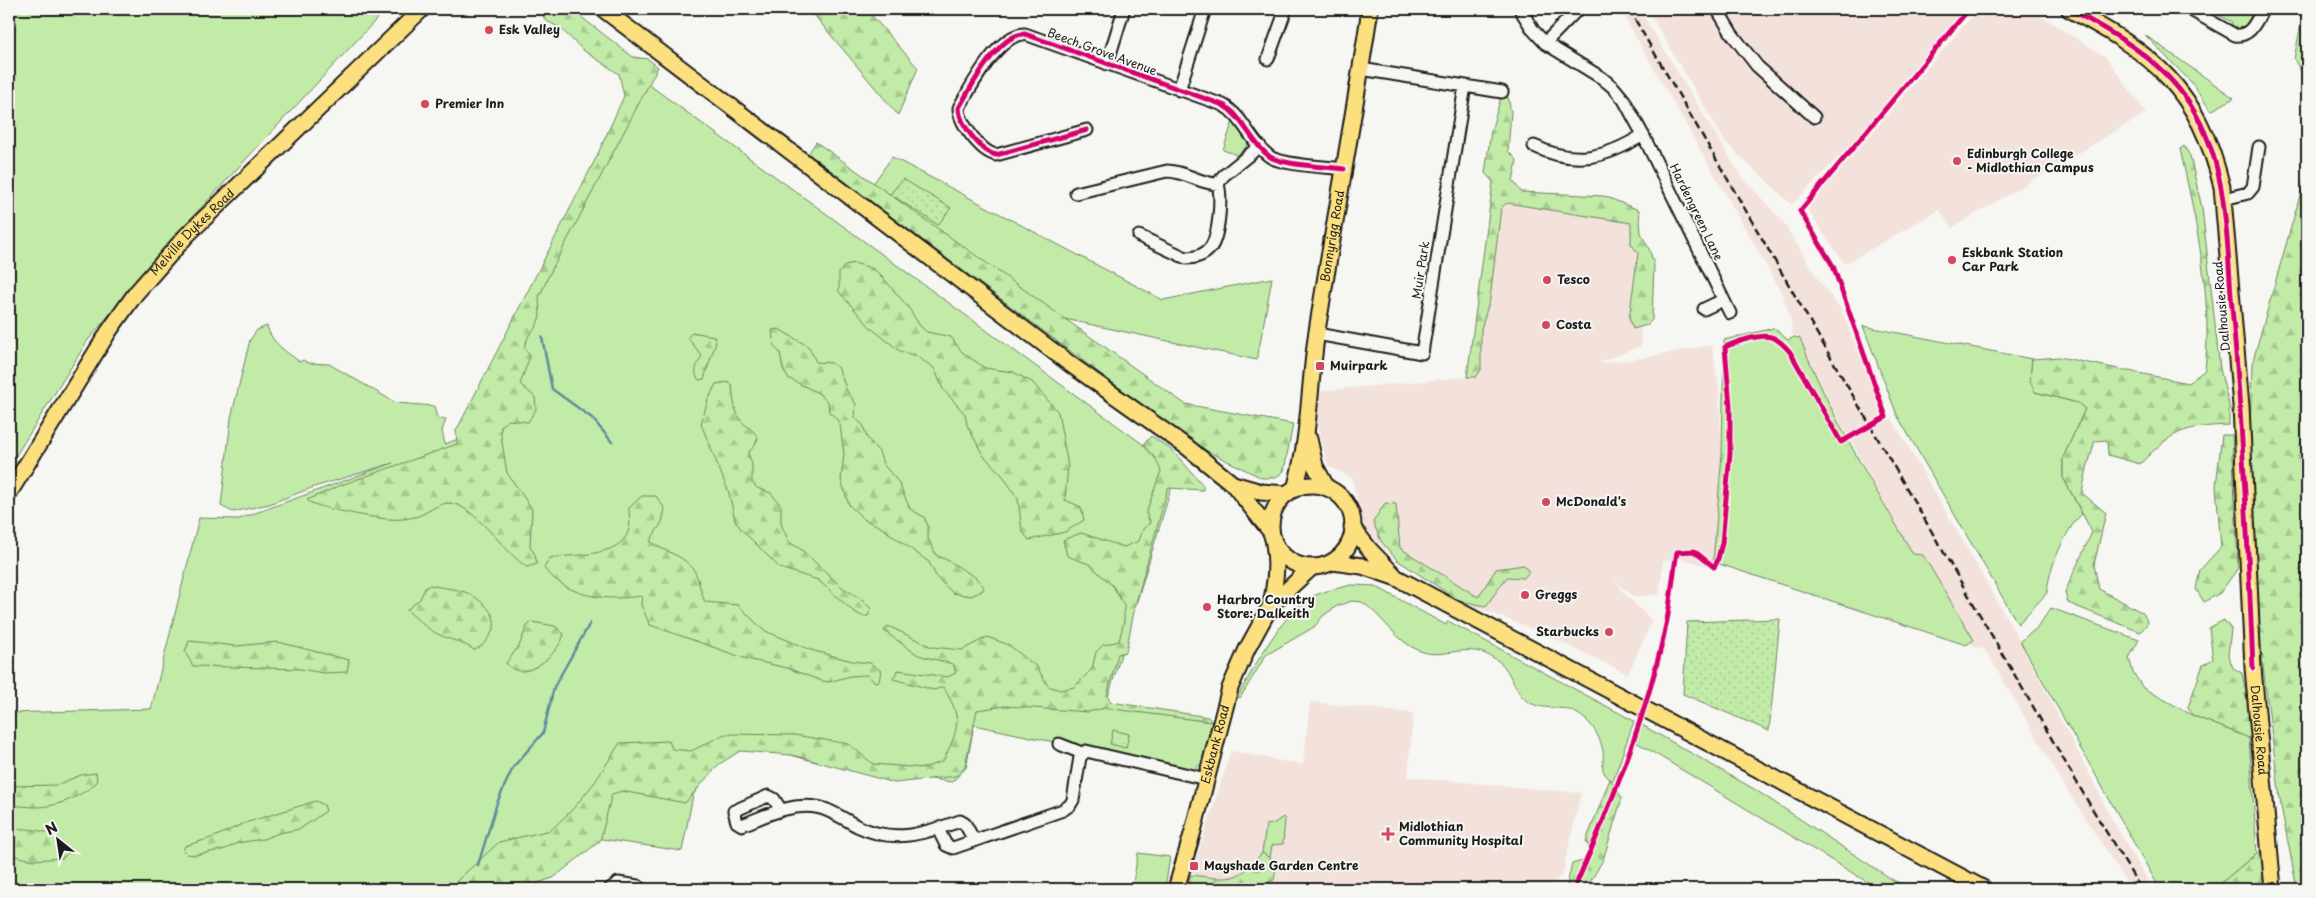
<svg xmlns="http://www.w3.org/2000/svg" width="2316" height="898" viewBox="0 0 2316 898" font-family="'Playpen Sans',sans-serif">
  <style>
    .built { fill: #f3e2db }
    .grass { fill: #c1eba7; stroke: #6e8462 }
    .forest { fill: url(#forest-firs); stroke: #6e8462 }
    .park { fill: url(#park-dots); stroke: #6e8462 }
    .lines { fill: none; stroke-linecap: round; stroke-linejoin: round }
    .stream { stroke: #618c9b; stroke-width: 2.5 }
    .minor-casing { stroke: #1c1c1c; stroke-width: 15 }
    .major-casing { stroke: #1c1c1c; stroke-width: 19 }
    .minor { stroke: #f6f6f2; stroke-width: 11 }
    .major { stroke: #fce080; stroke-width: 15 }
    .rail { stroke: #1c1c1c; stroke-width: 2.5; stroke-dasharray: 8 4; stroke-linecap: butt }
    .cycleway-casing { stroke: #f6f6f2; stroke-width: 8 }
    .cycleway { stroke: #d6006c; stroke-width: 5 }
    .poi-dot { fill: #d1495b; stroke: #f6f6f2; stroke-width: 2 }
    .labels { text-anchor: middle; stroke-width: 4; stroke-linejoin: round; paint-order: stroke }
    .poi-label { font-size: 12px; font-weight: bold; fill: #1c1c1c; stroke: #f6f6f2; text-anchor: start }
    .street-label { font-size: 12px; fill: #1c1c1c; stroke: #f6f6f2 }
  </style>
  <defs>
    <pattern id="forest-firs" width="22" height="20" patternUnits="userSpaceOnUse" patternTransform="scale(1.25)"><rect width="22" height="20" fill="#c1eba7"/><path d="M5 1l3.5 6h-7zM16 11l3.5 6h-7z" fill="#a5c98f"/></pattern>
    <pattern id="park-dots" width="8" height="8" patternUnits="userSpaceOnUse" patternTransform="scale(1.25)"><rect width="8" height="8" fill="#c1eba7"/><path d="M2 2h.1M6 6h.1" fill="none" stroke="#a5c98f" stroke-width="1.8" stroke-linecap="round"/></pattern>
  </defs>
  <rect width="100%" height="100%" fill="#f6f6f2"/>
  <filter id="ink" filterUnits="userSpaceOnUse"><feTurbulence type="fractalNoise" baseFrequency=".02" numOctaves="2"/><feDisplacementMap in="SourceGraphic" scale="10" xChannelSelector="R" yChannelSelector="G"/><feConvolveMatrix kernelMatrix="1 2 1 2 8 2 1 2 1" color-interpolation-filters="sRGB"/></filter>
  <g filter="url(#ink)">
    <path class="built" d="M1620,9h19l102,167 42,46 37,60 22,29 43,109 7,-1 76,131 44,77 80,152 20,41 41,69h-22l-64,-99 -76,-131 -7,-10 -9,-2 -6,-6 -56,-86 -101,-184 -13,-35 -7,-1 -1,-14 -9,-28z
      M1647,9h316l-111,134 -60,62 -66,-62z
      M1982,9h48l76,48 40,56 -194,115 -13,-18 -94,54 -38,-55 159,-186z
      M1492,190l112,6 35,14 2,23v113l-43,17 31,-3 83,-15 7,44 3,65 -9,108 -5,4 -27,-7 -18,2 -4,34 -25,1 -13,-9 -7,-10 7,13 31,31 -24,53 -88,-42 -80,-31 -63,-41 -32,-29 -13,-53 -24,-12 -11,-40 3,-35 147,-14z
      M1310,702l103,11 -5,64 173,16 -19,83 -18,13h-291l-25,-10 -37,-4 40,-124 72,14z"/>
    <path class="grass" d="M9,9h377l-203,218 -95,113 -73,117 -6,-1z
      M2201,9h54l-12,21 -11,-4v-4l-16,-8 -5,2z
      M2145,35l89,63 -23,13 -19,-28z
      M641,79l536,390 -72,238 107,15 -11,42 -10,7 -217,-46 -8,43 -14,14 -136,-20 -82,-23 -41,56 -11,56 -87,-13 -74,51h-512v-176l142,-4 48,-191 40,1 154,-56 -79,24 -45,17 -36,8 -12,-6 10,-88 19,-78 7,-10 10,-4c4,17 20,26 33,36l3,-2 5,3 21,1 67,39 38,3 3,12 9,1 -4,12 3,13 16,-6z
      M1233,121l15,21 -2,5 -9,8 -14,-5z
      M892,157l271,143 109,-22 -15,82 -197,-42 -187,-134z
      M1863,326l169,33 -2,22 5,11 43,11 7,6 -22,49v19l19,37c-17,15 -34,57 -35,79l-29,31 -121,-209z
      M1774,328l14,12 6,-3 6,1c29,76 73,146 113,216l10,1 51,85 -8,5 -253,-83 9,-108 2,-114z
      M1351,585l24,1 71,39 2,-4 186,100 -21,60c-16,-10 -8,-16 -10,-30 -2,-11 -9,-25 -18,-32 -20,-16 -30,-8 -50,-14 -22,-7 -21,-34 -38,-45 -31,-21 -51,1 -77,-9 -25,-10 -37,-35 -58,-49l-10,-1 -15,5 -14,10 -9,11 -48,28 -26,43 -2,-2c17,-30 47,-90 80,-102 10,-4 22,-6 33,-9z
      M2051,608l88,32 -10,18 4,14 10,16 49,27 57,23 8,115 -43,36h-54l-140,-248 17,-13z
      M1642,725l112,64 139,91 20,9h-34l-243,-147z
      M1283,817l2,2 -2,25 -11,1 -2,13 -8,-5 4,-28 7,-1z
      M1138,853l32,4 -5,32h-33z"/>
    <path class="forest" d="M540,9h31l62,48 15,2 10,8 -109,208 -10,23 1,18 -4,11 -7,8 -5,12 6,9 -10,28 15,13 1,12 -8,13 -19,-2 -8,6v10l6,37 25,36 -2,37 5,9 2,9 -10,3c-22,-13 -54,-64 -78,-64 -12,0 -22,11 -34,14 -8,2 -19,3 -27,2 -13,-1 -74,-11 -81,-19l37,-16 113,-40 -1,-13 13,-25 127,-248 28,-62 -5,-22 -36,-24 -23,-22 -15,-8z
      M809,9h57l52,59 -20,47z
      M2304,9h3v73l-13,-23z
      M1501,97h7l3,15 -3,39 9,9 -4,21 8,11 83,4 35,14 2,23 9,18 4,14 -2,55 -5,5 -14,4 -4,-10 9,-66 -7,-9v-21l-124,-20 -6,5 -11,91 -9,30v41l-5,7h-9l26,-195 -8,-9 6,-42z
      M816,142l369,262 108,20 -9,47 -9,7h-13l-67,-33 -387,-291z
      M2184,146l6,10 12,52 18,161 9,36v20c-46,2 -56,5 -89,39l-32,-9 -1,-15 -12,1 -8,27 -5,25 24,20 -12,52 5,24 44,24 5,10 -8,9 -72,-29 -3,-11 27,-60 -29,-55v-19l22,-49 -7,-6 -43,-11 -5,-11 2,-22 27,-2 129,26 17,-13c8,-73 -9,-150 -25,-221z
      M2307,171v274l-9,11 9,26v407h-10l-16,-83 -19,-147 -14,-152 4,-143z
      M854,263l20,6 10,10 24,28 12,19 7,6 24,5 11,15 23,16 28,4 19,10 26,30 10,54 -3,34 16,7 3,13 -19,12 -36,8 -7,-9 -4,-32 -15,-23 -20,-21 -16,-30 -2,-11 -22,-25 -9,-21 -18,-12 -16,-5 -29,-23 -32,-36v-19l6,-8z
      M779,329l30,18 7,15 15,1 7,4 9,24 9,13 -1,14 8,7 4,13 12,14 4,12 16,19 11,26 14,8 4,9v12l8,17 15,7 25,16 8,9 -2,4 -11,5 -18,-3 -16,-15 -8,-16 -50,-36 -14,-6 -16,-15 -8,-25 3,-26 -4,-29 -4,-7 -7,-6 -1,-10 -10,-9 -30,-15 -5,-9 -3,-16 -6,-7 -2,-16z
      M692,332l22,4 2,6 -12,37 -5,1c-7,-8 -1,-17 3,-24l-14,-18z
      M727,382l5,3c1,12 2,30 12,39 6,5 10,6 14,14l-3,7 -7,8 4,11v18l5,6 14,5 10,13v18l8,18 13,8 41,38 20,12 8,9 -3,7h-6l-9,-5 -35,-31 -38,-12 -39,-39 -6,-9 -6,-27 -28,-69 7,-24 8,-16z
      M2222,435h10l6,133 -18,25 -16,9 -8,-13 4,-19 21,-23 -5,-61z
      M1151,436l21,14 31,35v5l-35,-2 -33,118 -9,46 -8,2 -11,41 4,7 97,15 4,5 -107,-14 -17,4 -83,-6 -28,4 -12,57 -9,9 -61,7 -103,-28 -52,-4 -22,14 -33,38 -63,-12 -10,3 -12,47 -47,37 -33,11h-72l51,-47 52,-12 21,-20 23,-28 25,-39 49,-2 3,8 19,2 34,-17 70,1 54,9 24,20 51,4 19,-7c16,-32 20,-43 0,-74l-9,3 -41,-11 5,-9 49,7 9,-4 -3,-9 -35,-9 -34,-24 4,-5 44,21 30,3 25,-13 22,8 28,22 11,19 12,4 14,-3 18,-18 4,-17 7,-7 16,-4 5,-20v-16l-11,-19 -24,-22 -22,-8 -4,-16 18,-7 43,14 15,-6 4,-12 7,-6 -4,-10 15,-42 -5,-12 -13,-14z
      M642,496h14l9,13 -3,13 -12,19c14,12 35,13 45,31 5,10 5,20 10,30l33,3 25,25 48,20 41,11 18,2 11,8 -2,10 -4,1 -8,-7 -17,1 -21,6 -7,-1 -35,-13 -40,-9 -97,-34 -9,-20 1,-9c-36,5 -74,2 -98,-28l6,-10c21,-4 69,0 78,-26 3,-7 1,-17 1,-24z
      M1385,503l11,1 4,44 78,49 18,-28 28,-4 5,7 -5,6 -17,-1 -21,29 -26,-5 -63,-41 -16,-19 -8,-19z
      M430,585c11,3 24,3 35,7 13,5 35,22 28,38 -4,8 -10,17 -19,20 -11,-8 -24,-10 -36,-16 -8,-3 -25,-18 -31,-24l13,-11 5,-11z
      M2224,620l7,9 -3,26 5,13 9,5 11,58 -4,7 -57,-23 -4,-8 15,-42 10,-6 -4,-31z
      M532,622l23,4 9,8c-5,20 -41,52 -58,29l13,-17 8,-20z
      M189,641l47,5 42,-4 71,18 -2,12 -24,1 -22,-4 -108,-3 -8,-14z
      M96,773l1,9c-15,14 -39,25 -61,25 -9,0 -18,-2 -27,-1v-20l47,-1 25,-10z
      M1610,779l12,19 -19,62 -17,29h-20l6,-25 14,-4 3,-12 -3,-7z
      M316,801l8,4 2,6 -26,18 -21,4 -16,6 -26,4 -11,6 -31,6 -8,-1 -4,-4 2,-4 29,-9 31,-14z
      M9,828c22,2 50,-1 59,25l-5,5 -29,2 -25,-5z
      M2261,850l3,39h-50l43,-36z
      M1262,853l15,9 -3,18 -12,6 1,3h-78l6,-14c38,4 45,9 71,-22z"/>
    <path class="park" d="M903,179l48,29 -13,17 -48,-31z
      M1780,619l-11,112 -86,-37 4,-72z
      M1113,730l16,4 -3,14 -16,-4z"/>
    <g class="lines">
      <path class="stream" d="M542,337l10,52 40,29 20,24
        M478,865l19,-62 12,-27 5,-10 29,-33 11,-46 36,-64"/>
      <defs>
        <path id="minor" d="M1520,9l13,21 12,13 57,35 12,10 10,12 19,35 87,178
          M1717,9l15,25 25,32 57,51
          M2189,9l46,26c16,2 21,-14 28,-26
          M1545,43l33,-34
          M1268,59l18,-50
          M1107,64l17,-55
          M1361,69l141,23
          M1179,90l26,-81
          M1087,130l-91,25c-15,-3 -37,-32 -37,-47 11,-20 40,-75 66,-74l198,71c21,12 27,37 46,51 10,9 60,11 75,13
          M1534,146c41,20 72,12 109,-11
          M1076,193l91,-22c18,0 33,13 51,13l5,-8 37,-30
          M2224,199l24,-6 5,-6 6,-40
          M1139,236l47,22c9,0 19,-3 25,-11 8,-12 11,-49 7,-63
          M1704,309l19,-9
          M1317,334l105,19 43,-267
          M1059,744l23,9
          M781,810l-7,-11 -6,-3 -34,15 3,11 5,3c23,-9 48,-22 74,-18 14,2 28,12 41,19 37,18 66,8 103,-5l5,3 9,16
          M938,829l8,16 7,3 110,-38 7,-5 3,-5 7,-43 6,-6 120,28
          M610,889l8,-6 20,3 3,3"/>
        <g id="major">
          <path d="M603,9l467,355 117,83 46,37 38,48"/>
          <path id="s1" d="M2069,9c87,46 129,80 153,178l19,219 12,262 20,221"/>
          <path d="M1309,439l6,27 12,22"/>
          <path d="M1233,484l28,8 25,2"/>
          <circle cx="1312" cy="526" r="41"/>
          <path id="s2" d="M1295,489c15,-52 14,-105 22,-158 17,-107 37,-215 53,-322"/>
          <path id="s3" d="M9,493l100,-162 27,-38 51,-58 235,-226"/>
          <path d="M1352,527l18,23 24,25"/>
          <path d="M1333,562l29,4 35,12 587,311"/>
          <path d="M1271,605c4,-21 7,-40 3,-61"/>
          <path id="s4" d="M1176,889l17,-58 37,-143 17,-39 24,-44 40,-37"/>
        </g>
      </defs>
      <use href="#minor" class="minor-casing"/>
      <use href="#major" class="major-casing"/>
      <use href="#minor" class="minor"/>
      <use href="#major" class="major"/>
      <path class="rail" d="M1629,9l461,796 51,84"/>
      <defs>
        <path id="cycleway" d="M2069,9c47,25 93,51 122,97 38,60 35,133 41,201 11,121 16,241 21,361
          M1087,130l-91,25c-15,-3 -37,-32 -37,-47 11,-20 40,-75 66,-74l198,71c21,12 27,37 46,51 10,9 60,11 75,13
          M1574,889c38,-86 74,-176 93,-269 4,-22 6,-45 10,-68l17,-1 20,16 3,-5 5,-19 8,-90v-47l-5,-59c12,-5 33,-13 46,-10 8,2 14,9 19,15l51,90 45,-25 -53,-151 -33,-55 169,-202"/>
      </defs>
      <use href="#cycleway" class="cycleway-casing"/>
      <use href="#cycleway" class="cycleway"/>
    </g>
  </g>
  <g class="poi-dot">
    <circle cx="489" cy="30" r="5"/>
    <circle cx="425" cy="104" r="5"/>
    <circle cx="1957" cy="161" r="5"/>
    <circle cx="1952" cy="260" r="5"/>
    <circle cx="1547" cy="280" r="5"/>
    <circle cx="1546" cy="325" r="5"/>
    <rect x="1315" y="361" width="10" height="10" rx="2.5"/>
    <circle cx="1546" cy="502" r="5"/>
    <circle cx="1525" cy="595" r="5"/>
    <circle cx="1207" cy="607" r="5"/>
    <circle cx="1609" cy="632" r="5"/>
    <path d="M1385.5 826.5h5v5h5v5h-5v5h-5v-5h-5v-5h5z"/>
    <rect x="1189" y="861" width="10" height="10" rx="2.5"/>
  </g>
  <g class="labels">
    <g class="poi-label">
      <text x="499" y="34">Esk Valley</text>
      <text x="435" y="108">Premier Inn</text>
      <text x="1967" y="158">Edinburgh College<tspan x="1967" dy="14">- Midlothian Campus</tspan></text>
      <text x="1962" y="257">Eskbank Station<tspan x="1962" dy="14">Car Park</tspan></text>
      <text x="1557" y="284">Tesco</text>
      <text x="1556" y="329">Costa</text>
      <text x="1330" y="370">Muirpark</text>
      <text x="1556" y="506">McDonald's</text>
      <text x="1535" y="599">Greggs</text>
      <text x="1217" y="604">Harbro Country<tspan x="1217" dy="14">Store: Dalkeith</tspan></text>
      <text x="1599" y="636" text-anchor="end">Starbucks</text>
      <text x="1399" y="831">Midlothian<tspan x="1399" dy="14">Community Hospital</tspan></text>
      <text x="1204" y="870">Mayshade Garden Centre</text>
    </g>
    <g class="street-label">
      <text transform="translate(1102 52) rotate(20)" y="4">Beech Grove Avenue</text>
      <text transform="translate(1696 212) rotate(64)" y="4">Hardengreen Lane</text>
      <text dy="4" stroke="none"><textPath href="#s3" startOffset="320">Melville Dykes Road</textPath></text>
      <text dy="4" stroke="none"><textPath href="#s2" startOffset="256">Bonnyrigg Road</textPath></text>
      <text transform="translate(1421 270) rotate(-81)" y="4">Muir Park</text>
      <text transform="translate(2222 306) rotate(-95)" y="4">Dalhousie Road</text>
      <text dy="4" stroke="none"><textPath href="#s1" startOffset="789">Dalhousie Road</textPath></text>
      <text dy="4" stroke="none"><textPath href="#s4" startOffset="150">Eskbank Road</textPath></text>
    </g>
  </g>
  <rect width="2316" height="898" fill="none" stroke="#f6f6f2" stroke-width="30"/>
  <rect x="15" y="15" width="2286" height="868" fill="none" stroke="#1c1c1c" stroke-width="2" filter="url(#ink)"/>
  <g transform="translate(58 840) rotate(330)" stroke="#f6f6f2" stroke-width="4" paint-order="stroke">
  <path d="M0-4L9 19L0 12L-9 19Z" fill="#1c1c1c"/>
  <text y="-8" font-size="14" font-weight="bold" text-anchor="middle" fill="#1c1c1c">N</text>
  </g>
</svg>
